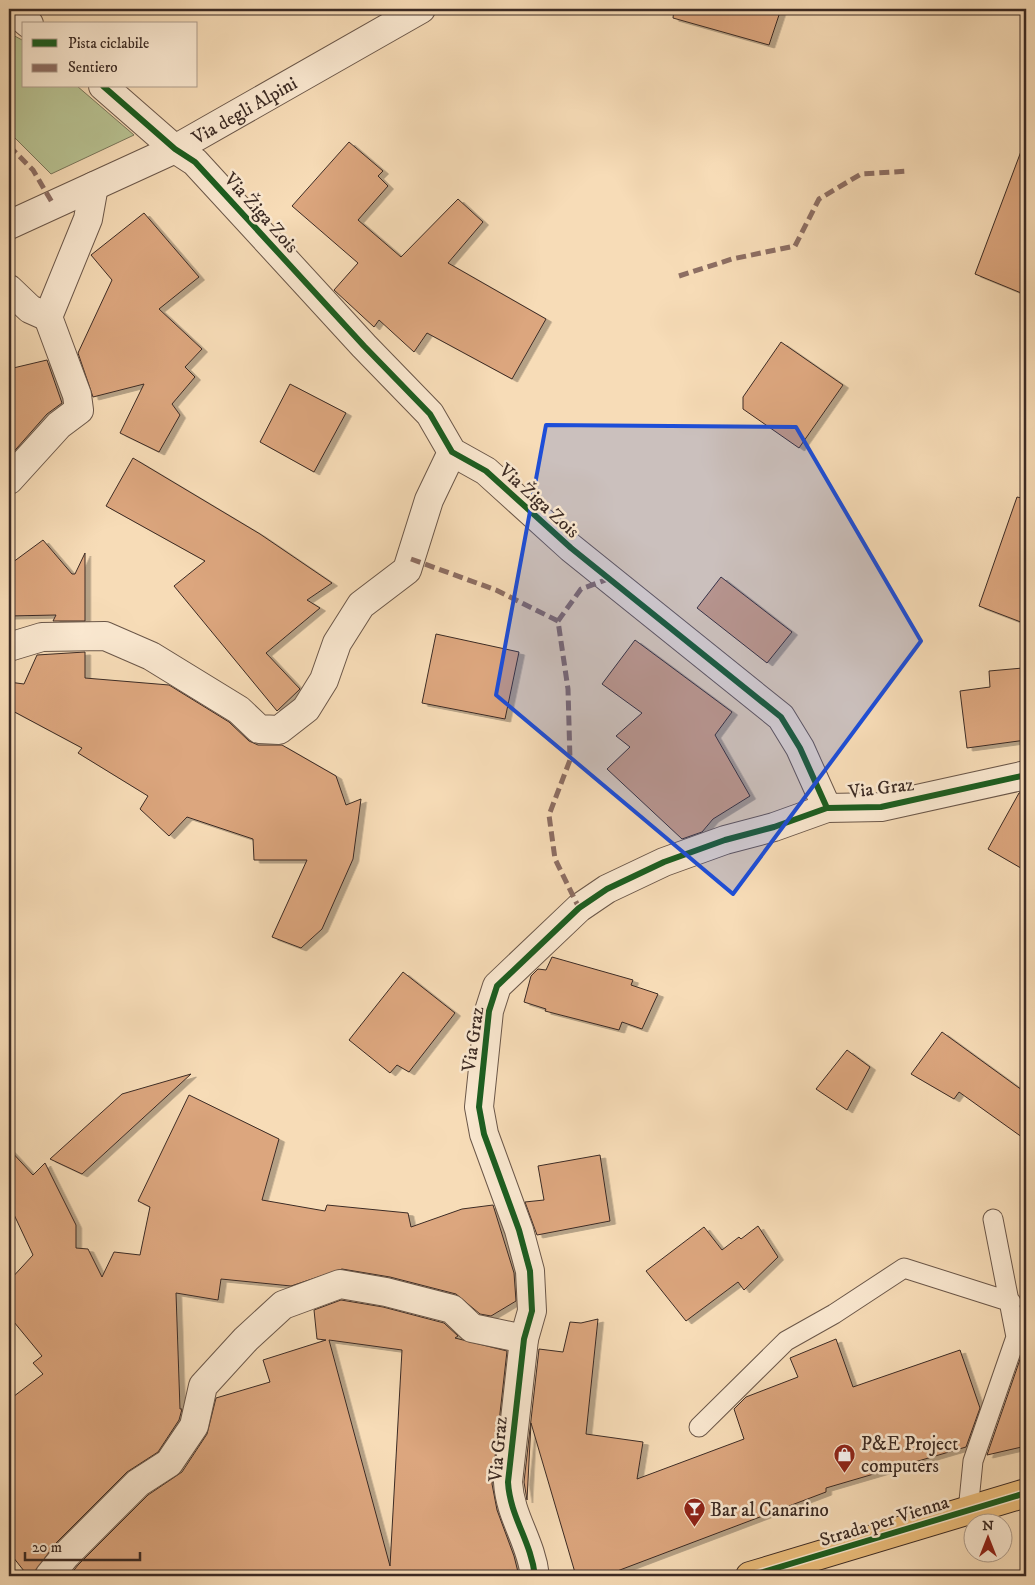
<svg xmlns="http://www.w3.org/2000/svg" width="1035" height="1585" viewBox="0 0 1035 1585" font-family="'IM FELL DW Pica',serif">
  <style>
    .green { fill: #b8c292; stroke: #7a765b }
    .building { fill: #dca67e; stroke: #3c2b24; fill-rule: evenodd; filter: url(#shadow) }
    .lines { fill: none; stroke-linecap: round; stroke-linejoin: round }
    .lane-casing { stroke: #6b5749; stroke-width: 21 }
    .street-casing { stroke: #6b5749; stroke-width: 30 }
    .primary-casing { stroke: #3c2b24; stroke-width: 30 }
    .lane { stroke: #fae8d0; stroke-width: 19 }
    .street { stroke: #fae8d0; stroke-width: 28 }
    .primary { stroke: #ecbe7c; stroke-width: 28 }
    .quiet { stroke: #8d6e63; stroke-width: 5; stroke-dasharray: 10 5; stroke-linecap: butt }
    .cycleway-casing { stroke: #fae8d0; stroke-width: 9 }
    .cycleway { stroke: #1b5e20; stroke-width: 6 }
    .marked { fill: #1d4ed8; fill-opacity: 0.2; stroke: #1d4ed8; stroke-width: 4; stroke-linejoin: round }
    .labels { text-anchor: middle; stroke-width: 5; stroke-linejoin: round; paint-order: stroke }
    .street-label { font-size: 19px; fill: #3c2b24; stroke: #fae8d0 }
    .poi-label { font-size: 19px; fill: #3c2b24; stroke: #fae8d0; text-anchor: start }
  </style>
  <defs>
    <filter id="shadow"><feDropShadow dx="5.5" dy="3" stdDeviation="0" flood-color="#0004"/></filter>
  </defs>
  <rect width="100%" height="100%" fill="#f7dcb7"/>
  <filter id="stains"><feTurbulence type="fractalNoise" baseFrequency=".004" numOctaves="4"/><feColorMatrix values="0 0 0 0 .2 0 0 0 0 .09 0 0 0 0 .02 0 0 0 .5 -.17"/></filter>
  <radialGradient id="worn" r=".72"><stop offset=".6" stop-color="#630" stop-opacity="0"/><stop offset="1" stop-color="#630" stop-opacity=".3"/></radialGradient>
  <path class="green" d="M9,33l15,8v45h53l57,49 -83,39 -42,-42z"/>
  <path class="building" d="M674,9h107l-12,36 -96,-27z
    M349,142l34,29 -5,5 10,10 -30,34 43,37 57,-58 25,23 -35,41 98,56 -34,60 -85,-46 -13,19 -35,-32 -5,7 -40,-37 24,-27 -66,-57z
    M1023,146h3v149l-51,-21z
    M144,213l55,64 -40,32 43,40 -17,18 10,10 -23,27 8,11 -21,37 -39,-19 24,-49 -51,13 -15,-44 34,-73 -21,-25z
    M781,342l62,43 -44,63 -56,-39v-12z
    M47,360l15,43 -15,11 -38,43v-88z
    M290,384l56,29 -32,59 -54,-30z
    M133,458l127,76 72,49 -25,17 13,8 -54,45 34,36 -23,22 -103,-125 31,-25 -99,-55z
    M1017,497l9,2 -3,66 3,1v58l-47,-18z
    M43,540l29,34h3l10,-21v68h-32l3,-6 -47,1v-51z
    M721,577l71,55 -25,31 -70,-55z
    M436,634l83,18 -14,67 -83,-16z
    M635,640l97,72 -17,23 35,61 -37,23 -11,13 -20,7 -75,-70 23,-22 -14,-11 26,-23 -40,-29z
    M85,652v26l84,7 60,37 20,19 9,4h24l54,31 10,29 15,-6 -8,60 -31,70 -21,19 -29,-11 35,-77h-53l-1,-21 -66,-22 -18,19 -29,-27 8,-13 -70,-43 4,-5 -73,-39v-27l15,2 13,-29z
    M1023,668l3,72 -59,8 -7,-57 30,-4 -1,-16z
    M1026,791v80l-38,-22 31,-56z
    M552,957l81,23 -2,5 27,9 -16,35 -20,-7 -3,8 -74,-19 1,-2 -22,-7 7,-26 7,-7 8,1z
    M403,972l52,41 -46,59 -12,-7 -7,8 -41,-33z
    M942,1032l84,61v47l-67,-48 -5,7 -43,-25z
    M847,1050l23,17 -23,43 -31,-21z
    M191,1074l-109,100 -32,-15 72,-65z
    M189,1095l90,44 -17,61 63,11 2,-6 81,8 3,14 51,-18 31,-4 21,68 2,28 -25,15 -11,-2 -24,-20 -66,-17 -48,-8 -51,17 -70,-7 -3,21 -42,-7 4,116h2l-3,11 -21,32 -31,20 -72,72 -21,29 -6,3 -19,-24v-152l34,-26 -10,-11 9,-7 -33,-40v-35l24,-26 -24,-51v-55l24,26 12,-12 31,62v23l12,1 14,28 12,-25 26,3 10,-48 -12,-6z
    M600,1155l10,66 -73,14 -12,-33 19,-2 -6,-34z
    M758,1226l20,31 -34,33 -6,-8 -52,39 -40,-50 58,-44 18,23 17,-13 2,2z
    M341,1300l42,7 61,16 14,13 -3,2 52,13 -15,133 5,26 17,46 5,20h-251l-51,-5 -1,5h-143l-2,-2 7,-9 70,-70 34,-23 25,-38 9,-36 54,-16 -7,-22 63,-20 -9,-1 -3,-29zM329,1340l73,10 -12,216z
    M598,1319l-12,115 57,8 -6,37 107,-40 -10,-30 12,-12 52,-20 -8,-19 46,-19 17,48 107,-37 20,58 -14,39 -140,41v4l-222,84h-28l-45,-153 -4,77 -3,-18 15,-133 24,3 7,-30 11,1z
    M1026,1342v104l-39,9z"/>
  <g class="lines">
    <defs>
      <path id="lane" d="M699,1427l87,-86 48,-27 70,-46 107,34
        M968,1511l5,-50 43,-124 -23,-118"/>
      <g id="street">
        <path d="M11,9l18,15"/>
        <path d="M103,86l72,63 20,13 169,184 66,68 22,38 34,19 85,77 210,169 19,31 27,60"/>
        <path id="s1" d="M9,225l166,-76 246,-140"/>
        <path d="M9,289l21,20 18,8"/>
        <path d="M9,480l50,-55 20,-15 -2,-15 -29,-78 40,-98 6,-33"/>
        <path d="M9,647l33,-10 63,-1 46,20 88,54 20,19 20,1 27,-21 18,-29 13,-37 24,-38 46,-35 22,-70 23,-48"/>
        <path d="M49,1576l17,-21 72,-72 31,-20 25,-37 9,-40 43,-47 37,-34 57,-21 46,8 66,17 20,19 52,11"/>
        <path d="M535,1576c-4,-35 -25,-59 -27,-94l16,-143 8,-28 -2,-40 -11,-41 -35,-96 -5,-27 10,-96 8,-25 82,-78 28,-19 57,-27 61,-22 49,-13 53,-19 54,-1 145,-32"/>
      </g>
      <path id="primary" d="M750,1576l276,-83"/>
    </defs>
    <use href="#lane" class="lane-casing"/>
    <use href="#street" class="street-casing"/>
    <use href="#primary" class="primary-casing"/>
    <use href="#lane" class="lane"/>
    <use href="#street" class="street"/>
    <use href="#primary" class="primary"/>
    <path class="quiet" d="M9,146l24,24 20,34
      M679,276l53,-17 63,-13 24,-47 42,-25 48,-3
      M411,559l85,31 62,31 10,68 2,71 -21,55 6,44 24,49
      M558,621l23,-32 27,-10"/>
    <defs>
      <path id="cycleway" d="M103,86l72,63 20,13 169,184 66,68 22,38 34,19 85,77 210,169 19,31 27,60
        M535,1576c-4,-35 -25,-59 -27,-94l16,-143 8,-28 -2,-40 -11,-41 -35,-96 -5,-27 10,-96 8,-25 82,-78 28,-19 57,-27 61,-22 49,-13 53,-19 54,-1 145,-32
        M750,1576l276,-83"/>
    </defs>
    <use href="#cycleway" class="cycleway-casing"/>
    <use href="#cycleway" class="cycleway"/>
  </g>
  <path class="marked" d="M546,425l250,2 125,214 -188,253 -237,-199z"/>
  <defs>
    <symbol id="shop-pin" viewBox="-11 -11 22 30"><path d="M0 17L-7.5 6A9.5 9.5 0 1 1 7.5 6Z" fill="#8f2418" stroke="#fae8d0"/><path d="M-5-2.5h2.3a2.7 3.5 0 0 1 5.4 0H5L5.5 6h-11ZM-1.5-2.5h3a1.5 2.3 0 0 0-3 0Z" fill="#fff"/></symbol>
    <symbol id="bar-pin" viewBox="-11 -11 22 30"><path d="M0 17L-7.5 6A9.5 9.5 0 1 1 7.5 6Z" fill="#8f2418" stroke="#fae8d0"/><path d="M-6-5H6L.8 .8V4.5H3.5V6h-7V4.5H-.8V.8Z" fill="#fff"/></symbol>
  </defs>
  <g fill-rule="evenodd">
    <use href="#shop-pin" x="832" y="1442" width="25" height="34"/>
    <use href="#bar-pin" x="682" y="1496" width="25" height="34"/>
  </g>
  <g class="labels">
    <g class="street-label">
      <text dy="7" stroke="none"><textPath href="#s1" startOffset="262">Via degli Alpini</textPath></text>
      <text transform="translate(262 212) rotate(48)" y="7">Via Žiga Zois</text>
      <text transform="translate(540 500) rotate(42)" y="7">Via Žiga Zois</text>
      <text transform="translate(881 787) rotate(-7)" y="7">Via Graz</text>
      <text transform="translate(472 1039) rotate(-82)" y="7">Via Graz</text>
      <text transform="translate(497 1449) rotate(-85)" y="7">Via Graz</text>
      <text transform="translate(884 1520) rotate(-17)" y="7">Strada per Vienna</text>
    </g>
    <g class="poi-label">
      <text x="861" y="1450">P&amp;E Project<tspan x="861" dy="22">computers</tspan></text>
      <text x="710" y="1516">Bar al Canarino</text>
    </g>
  </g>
  <rect width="1035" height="1585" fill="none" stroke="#f7dcb7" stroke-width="30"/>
  <rect x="10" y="10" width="1015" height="1565" fill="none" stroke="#3c2b24" stroke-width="2.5"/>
  <rect x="15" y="15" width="1005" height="1555" fill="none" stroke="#3c2b24"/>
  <rect x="22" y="22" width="175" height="65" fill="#fae8d0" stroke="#ae9c8b"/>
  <rect x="32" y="39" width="25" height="8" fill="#1b5e20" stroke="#ae9c8b"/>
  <text x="68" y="48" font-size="15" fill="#3c2b24">Pista ciclabile</text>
  <rect x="32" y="64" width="25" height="8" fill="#8d6e63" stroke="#ae9c8b"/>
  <text x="68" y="72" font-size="15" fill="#3c2b24">Sentiero</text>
  <g transform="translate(988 1538)"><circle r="24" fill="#fae8d0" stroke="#ae9c8b"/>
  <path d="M0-4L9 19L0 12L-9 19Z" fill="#8f2418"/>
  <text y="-8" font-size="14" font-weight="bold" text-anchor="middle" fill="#3c2b24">N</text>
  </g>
  <path d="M25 1552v8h115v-8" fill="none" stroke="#3c2b24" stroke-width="2.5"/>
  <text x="32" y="1552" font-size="15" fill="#3c2b24" stroke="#fae8d0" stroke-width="4" paint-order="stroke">20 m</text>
  <rect width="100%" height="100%" filter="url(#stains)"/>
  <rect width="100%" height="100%" fill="url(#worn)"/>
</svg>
